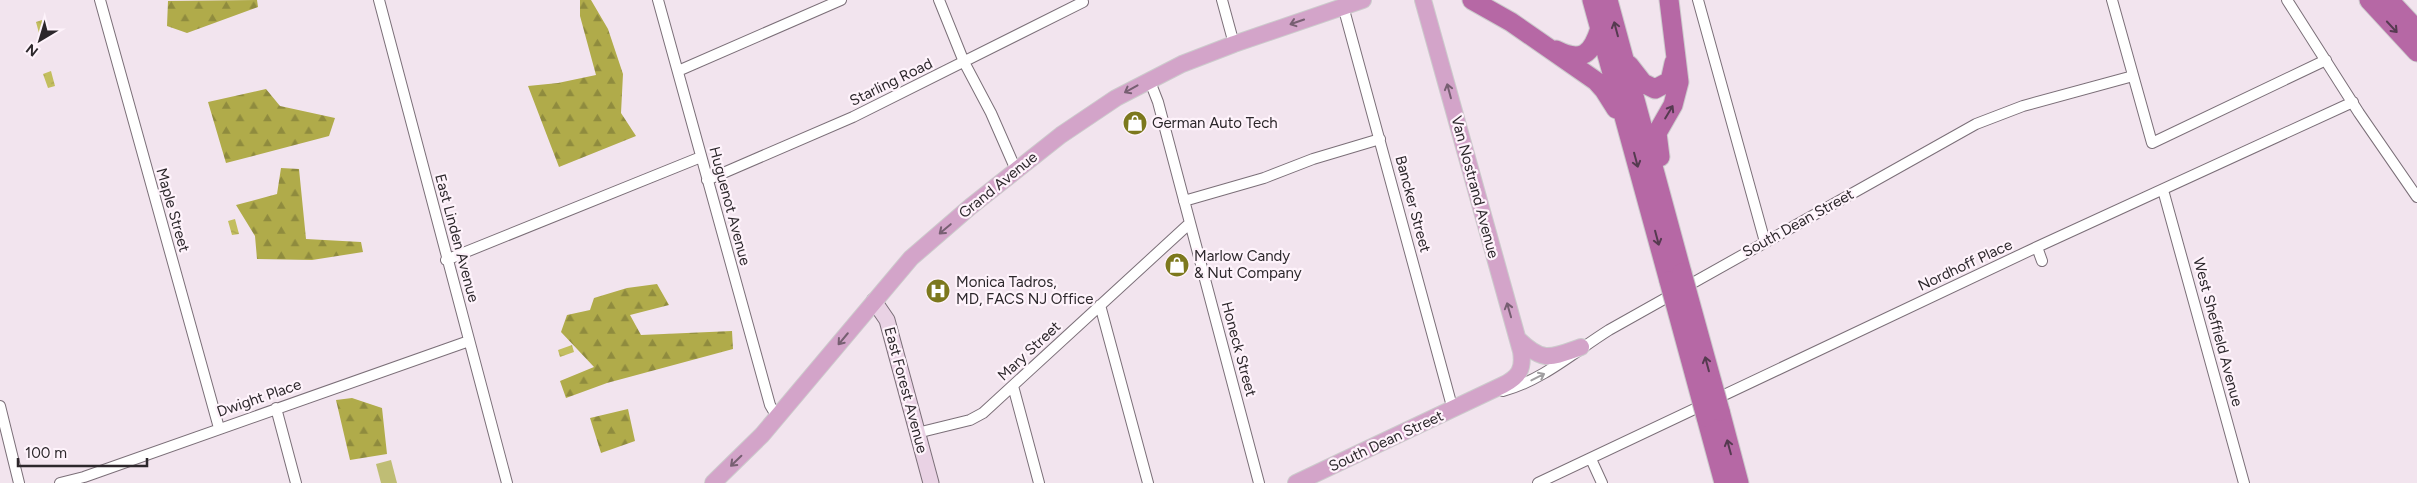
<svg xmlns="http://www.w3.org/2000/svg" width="2417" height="483" viewBox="0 0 2417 483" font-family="Figtree,sans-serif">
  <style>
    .forest { fill: url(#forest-firs) }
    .green { fill: #bfbd75 }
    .water { fill: url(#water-ripples) }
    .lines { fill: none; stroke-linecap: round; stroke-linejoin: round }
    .street-casing { stroke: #7b6f78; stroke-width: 12 }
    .secondary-casing { stroke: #7b6f78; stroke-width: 17 }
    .primary-casing { stroke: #cccbcc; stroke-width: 18 }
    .highway-casing { stroke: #cccbcc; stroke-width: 21 }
    .street { stroke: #fff; stroke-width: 10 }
    .secondary { stroke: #e9d2e4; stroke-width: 15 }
    .primary { stroke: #d3a4c9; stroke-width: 16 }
    .highway { stroke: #b668a5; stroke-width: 19 }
    .highway-bridge-casing { stroke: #cccbcc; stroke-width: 21; stroke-linecap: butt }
    .highway-bridge { stroke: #b668a5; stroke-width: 19 }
    .oneway { stroke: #775f72 }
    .oneway2 { stroke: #553a50 }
    .oneway3 { stroke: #a09ea0 }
    .labels { text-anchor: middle; stroke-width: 4.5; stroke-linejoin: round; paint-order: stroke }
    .street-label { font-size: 15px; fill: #2c272b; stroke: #fef3fb }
    .poi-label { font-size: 15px; fill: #2c272b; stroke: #fef3fb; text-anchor: start }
  </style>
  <defs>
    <pattern id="forest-firs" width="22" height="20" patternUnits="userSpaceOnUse" patternTransform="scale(1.25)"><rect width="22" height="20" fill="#b0ab4a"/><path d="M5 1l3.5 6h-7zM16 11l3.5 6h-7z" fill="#8f8b3e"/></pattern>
    <pattern id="water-ripples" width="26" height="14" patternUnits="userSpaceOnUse" patternTransform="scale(1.25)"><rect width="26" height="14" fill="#c3be5e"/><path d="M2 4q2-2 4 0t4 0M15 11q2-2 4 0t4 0" fill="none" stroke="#a8a352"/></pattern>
  </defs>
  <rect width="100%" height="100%" fill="#f2e4ee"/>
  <path class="forest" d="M257,0l1,7 -71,26 -20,-7 1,-25z
    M580,0h11l17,29 15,45 -2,39 15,23 -77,31 -31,-81 30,-3 38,-8 -16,-59z
    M266,89l14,17 55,12 -6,18 -103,27 -18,-61z
    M281,168l18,1 7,70 55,3 2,10 -51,8 -55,-1 -2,-23 -19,-31 41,-11z
    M657,284l12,21 -39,10 11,20 91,-4 1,18 -126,34 -41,15 -6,-17 34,-14 -33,-35 6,-17 23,-5 4,-12 33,-10z
    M352,398l30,10 5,46 -37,6 -14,-60z
    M628,409l7,32 -34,12 -11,-35z"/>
  <path class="green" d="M391,460l6,23h-16l-5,-19z"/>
  <path class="water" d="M42,20l5,15 -7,2 -4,-15z
    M51,71l4,15 -7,2 -5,-14z
    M235,219l4,15 -7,1 -4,-14z
    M572,345l2,7 -14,5 -2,-7z"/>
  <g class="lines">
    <defs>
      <path id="street" d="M100,0l119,428
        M379,0l128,483
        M658,0l112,405 7,12
        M939,0l25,62 27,51 25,57
        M1222,0l12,44
        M1698,0l67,242
        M2112,0l40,143 174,-83
        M2287,0l72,113 58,84
        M1343,6l110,404
        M678,71l163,-71
        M1149,79l9,23 101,381
        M707,180l146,-63 230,-115
        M2163,190l81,293
        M1184,201l80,-23 49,-19 67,-20
        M2037,247l5,14
        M446,260l255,-103
        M1100,305l48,178
        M1013,386l26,97
        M1503,391c40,-11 71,-39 106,-61l367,-206 47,-18 110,-30
        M0,406l19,77
        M276,408l20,75
        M917,433l53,-13 13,-7 207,-190
        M1591,459l11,24
        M60,483l24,-6 385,-136
        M1538,483l499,-236 316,-145"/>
      <path id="secondary" d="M874,301l13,19 44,163"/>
      <path id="primary" d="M1518,339c25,24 32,19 63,8
        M713,483l49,-48 149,-177 59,-51 91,-72 55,-37 66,-34 52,-20 129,-44
        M1296,483l207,-98c16,-8 21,-16 18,-34l-98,-351"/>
      <path id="highway" d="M1472,0l39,22 85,59 8,9 12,19
        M1592,0l77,281
        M1608,0l74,273
        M2369,0l48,52
        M2389,0l28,30
        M1556,50c26,13 36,4 44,-22
        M1629,65l14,18 12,6 15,-8 4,-18
        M1660,157l-3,-24 16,-28 6,-23 -10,-82
        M1720,411l19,72
        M1706,417l18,66"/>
    </defs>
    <use href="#street" class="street-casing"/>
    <use href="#secondary" class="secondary-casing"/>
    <use href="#primary" class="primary-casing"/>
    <use href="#highway" class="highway-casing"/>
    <use href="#street" class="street"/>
    <use href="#secondary" class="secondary"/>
    <use href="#primary" class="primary"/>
    <use href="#highway" class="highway"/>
    <defs>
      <path id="highway-bridge" d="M1682,273l38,138
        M1669,281l37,136"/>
    </defs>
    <use href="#highway-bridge" class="highway-bridge-casing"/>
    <use href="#highway-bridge" class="highway-bridge"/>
  </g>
  <defs><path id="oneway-shaft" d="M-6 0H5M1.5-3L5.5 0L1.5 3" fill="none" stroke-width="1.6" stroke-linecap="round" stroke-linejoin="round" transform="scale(1.25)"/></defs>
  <g class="oneway">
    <use href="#oneway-shaft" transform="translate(1297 22) rotate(161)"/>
    <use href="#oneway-shaft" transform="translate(1131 89) rotate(151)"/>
    <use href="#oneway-shaft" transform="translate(1449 91) rotate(-105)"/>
    <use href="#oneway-shaft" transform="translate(945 229) rotate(140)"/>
    <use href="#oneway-shaft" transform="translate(1509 310) rotate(-106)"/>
    <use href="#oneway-shaft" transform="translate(843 339) rotate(130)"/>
    <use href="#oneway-shaft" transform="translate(736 461) rotate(136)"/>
  </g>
  <g class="oneway2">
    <use href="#oneway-shaft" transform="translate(2392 27) rotate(47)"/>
    <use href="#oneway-shaft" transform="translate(1616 29) rotate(-105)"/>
    <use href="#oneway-shaft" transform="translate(1669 112) rotate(-59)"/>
    <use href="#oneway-shaft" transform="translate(1636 160) rotate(75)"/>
    <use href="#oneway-shaft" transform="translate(1657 238) rotate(75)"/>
    <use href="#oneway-shaft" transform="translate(1707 364) rotate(-105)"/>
    <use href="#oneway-shaft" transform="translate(1729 447) rotate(-105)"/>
  </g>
  <use class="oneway3" href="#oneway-shaft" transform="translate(1538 377) rotate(-27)"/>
  <defs>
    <symbol id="shop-disc" viewBox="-11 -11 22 22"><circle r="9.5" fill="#7c781d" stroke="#fef3fb"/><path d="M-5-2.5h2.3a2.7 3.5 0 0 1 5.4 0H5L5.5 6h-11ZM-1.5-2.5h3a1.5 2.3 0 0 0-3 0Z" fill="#fff"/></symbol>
    <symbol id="hospital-disc" viewBox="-11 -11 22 22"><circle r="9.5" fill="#7c781d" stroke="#fef3fb"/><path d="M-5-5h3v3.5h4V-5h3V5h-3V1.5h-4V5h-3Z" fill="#fff"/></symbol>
  </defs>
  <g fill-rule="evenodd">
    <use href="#shop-disc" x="1121" y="109" width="28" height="28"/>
    <use href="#shop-disc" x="1163" y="251" width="28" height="28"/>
    <use href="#hospital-disc" x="924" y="277" width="28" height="28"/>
  </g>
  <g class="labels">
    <g class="street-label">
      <text transform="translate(891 82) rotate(-26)" y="5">Starling Road</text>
      <text transform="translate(998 185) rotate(-39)" y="5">Grand Avenue</text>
      <text transform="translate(1475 187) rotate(75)" y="5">Van Nostrand Avenue</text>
      <text transform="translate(1413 204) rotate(75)" y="5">Bancker Street</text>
      <text transform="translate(730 206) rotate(75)" y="5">Huguenot Avenue</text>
      <text transform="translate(173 210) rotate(74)" y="5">Maple Street</text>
      <text transform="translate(1798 223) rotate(-29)" y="5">South Dean Street</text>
      <text transform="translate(457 238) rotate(75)" y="5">East Linden Avenue</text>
      <text transform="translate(1965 265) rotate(-25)" y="5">Nordhoff Place</text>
      <text transform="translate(2218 332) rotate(75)" y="5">West Sheffield Avenue</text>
      <text transform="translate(1239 349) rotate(75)" y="5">Honeck Street</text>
      <text transform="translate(1029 351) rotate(-43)" y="5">Mary Street</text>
      <text transform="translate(906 390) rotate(75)" y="5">East Forest Avenue</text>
      <text transform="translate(259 398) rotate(-19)" y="5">Dwight Place</text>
      <text transform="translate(1386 441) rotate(-25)" y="5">South Dean Street</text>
    </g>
    <g class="poi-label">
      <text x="1152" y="128">German Auto Tech</text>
      <text x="1194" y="261">Marlow Candy<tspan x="1194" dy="17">&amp; Nut Company</tspan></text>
      <text x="956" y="287">Monica Tadros,<tspan x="956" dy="17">MD, FACS NJ Office</tspan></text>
    </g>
  </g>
  <g transform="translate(40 40) rotate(218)" stroke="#fef3fb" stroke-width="4" paint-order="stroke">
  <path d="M0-4L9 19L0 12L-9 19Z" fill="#2c272b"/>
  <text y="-8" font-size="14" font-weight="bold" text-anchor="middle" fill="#2c272b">N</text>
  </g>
  <path d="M18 458v8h129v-8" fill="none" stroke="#2c272b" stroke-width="2.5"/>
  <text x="25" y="458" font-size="15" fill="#2c272b" stroke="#fef3fb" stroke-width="4" paint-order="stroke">100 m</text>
</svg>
